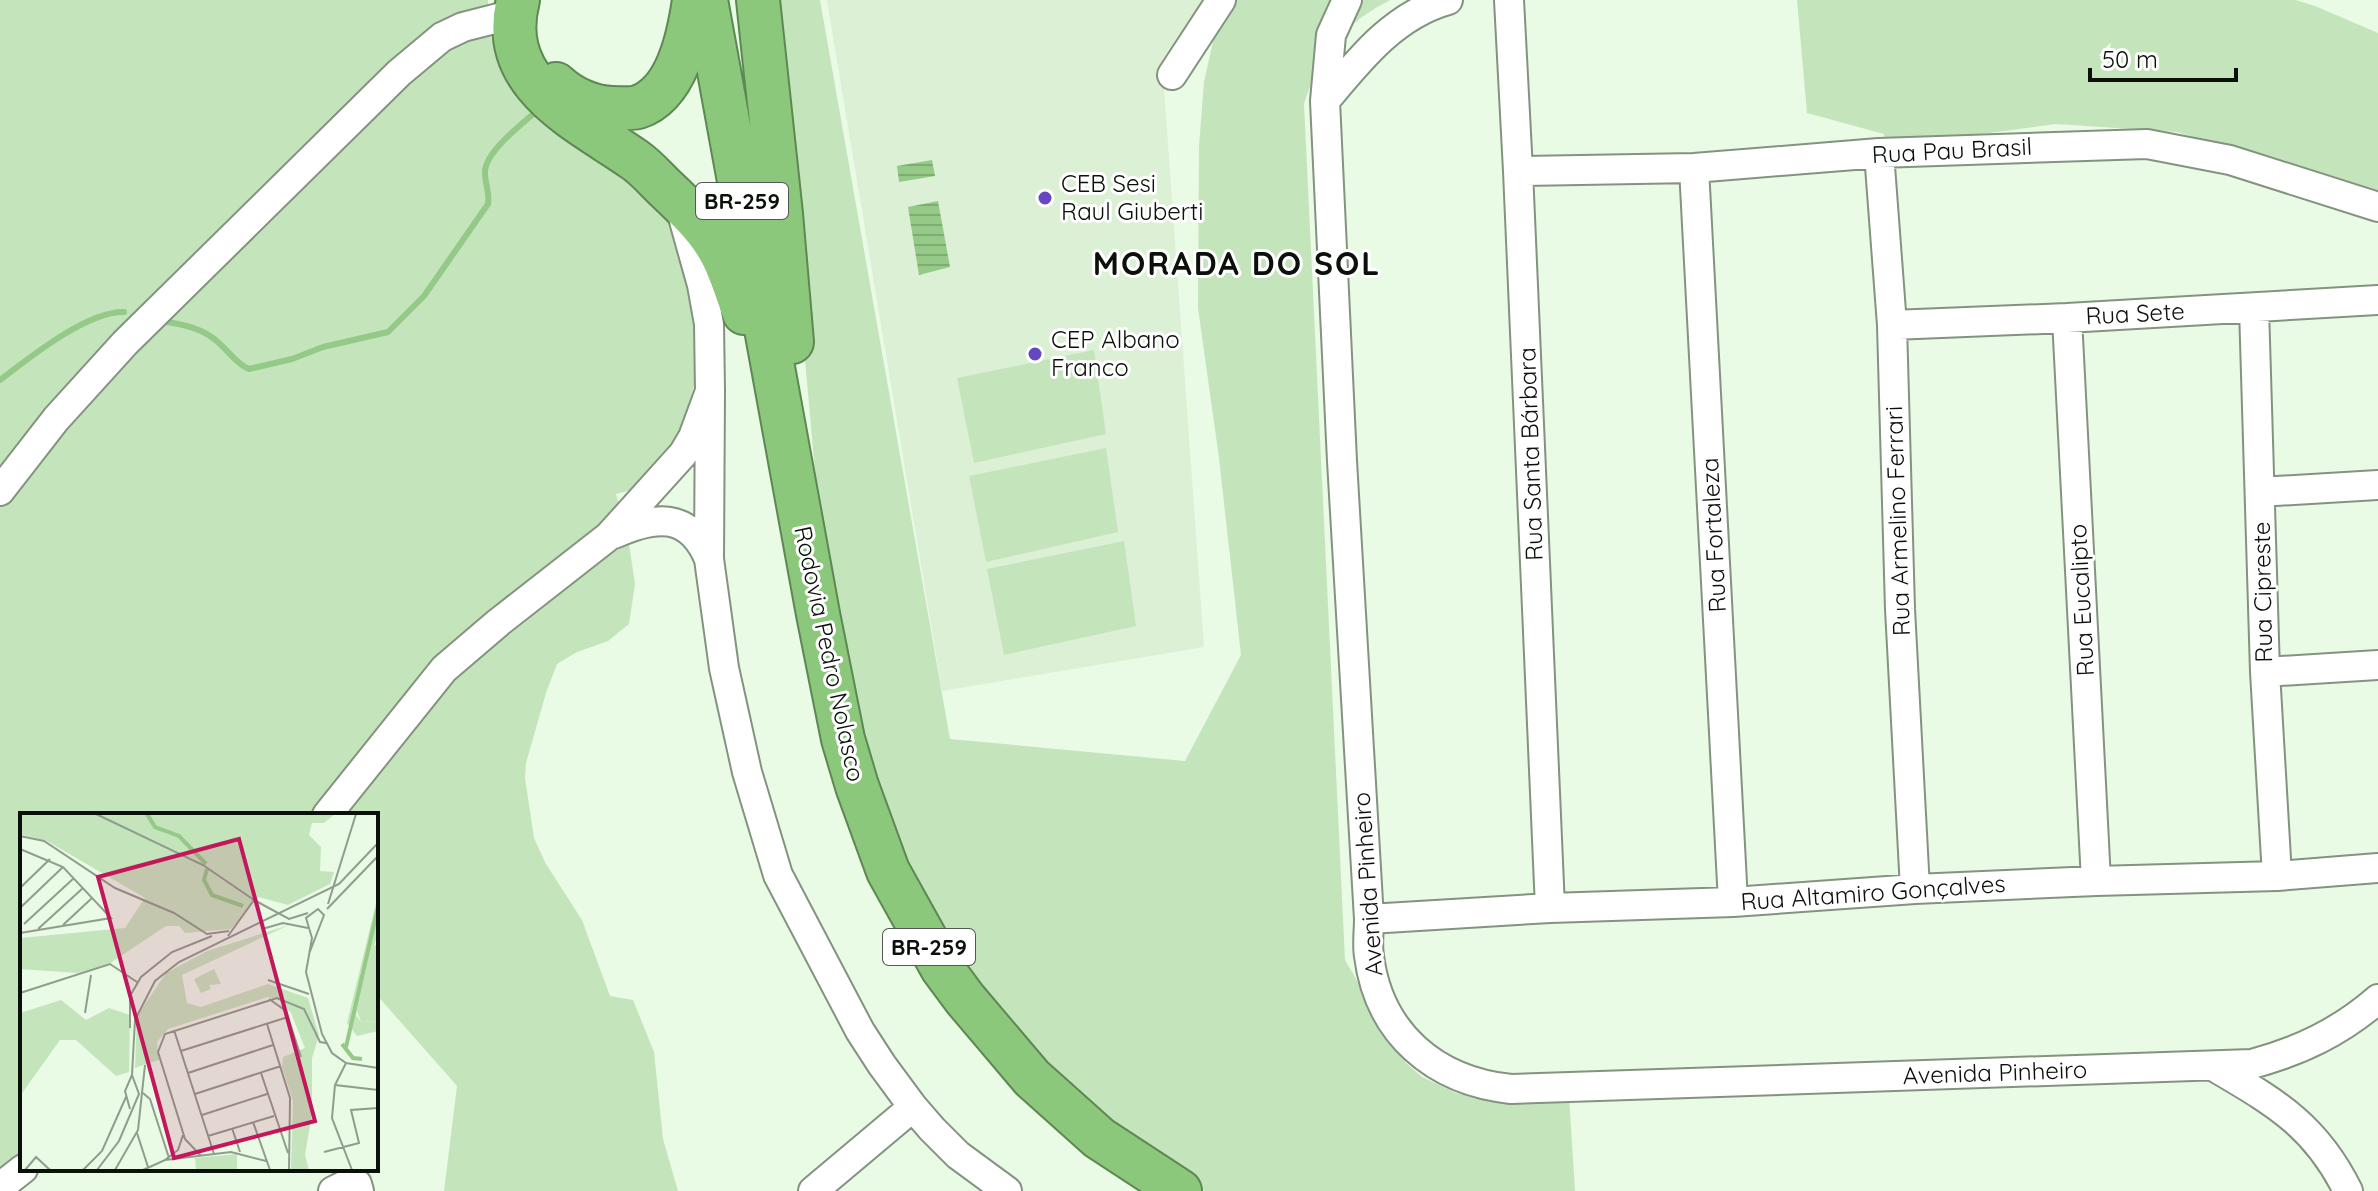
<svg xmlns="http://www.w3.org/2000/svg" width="2378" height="1191" viewBox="0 0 2378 1191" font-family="Quicksand,sans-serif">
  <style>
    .built { fill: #dbf0d5 }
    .grass { fill: #c4e5bc }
    .water { fill: url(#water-rules) }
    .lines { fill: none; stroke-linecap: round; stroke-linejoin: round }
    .stream { stroke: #94c987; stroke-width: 6 }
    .minor-casing { stroke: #849380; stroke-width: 32 }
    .highway-casing { stroke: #5e8853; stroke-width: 46 }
    .minor { stroke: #fff; stroke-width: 28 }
    .highway { stroke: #8bc87b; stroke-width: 42 }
    .poi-dot { fill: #6548c1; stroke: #fff; stroke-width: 3 }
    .labels { text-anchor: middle; stroke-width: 6; stroke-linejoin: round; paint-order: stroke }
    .shield { fill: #fff; stroke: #545854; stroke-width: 2 }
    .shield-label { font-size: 22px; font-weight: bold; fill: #0b100a }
    .street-label { font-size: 24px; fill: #0b100a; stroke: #fff }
    .poi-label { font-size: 24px; fill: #0b100a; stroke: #fff; text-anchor: start }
    .district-label { font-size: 32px; font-weight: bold; letter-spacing: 2px; fill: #0b100a; stroke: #fff }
    .inset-river { fill: none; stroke: #94c987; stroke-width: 4 }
    .inset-road { fill: none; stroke: #909c8d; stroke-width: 2 }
    .view { fill: #c2185b; fill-opacity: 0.15; stroke: #c2185b; stroke-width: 4 }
    .inset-edge { fill: none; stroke: #0b100a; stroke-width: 4 }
  </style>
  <defs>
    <pattern id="water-rules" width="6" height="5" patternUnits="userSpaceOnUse" patternTransform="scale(2)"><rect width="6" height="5" fill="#94c987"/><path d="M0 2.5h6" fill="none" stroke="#7eac73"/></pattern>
  </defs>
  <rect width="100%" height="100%" fill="#e9fae5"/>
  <path class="built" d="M827,0h376l-41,60 42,587 -262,44z"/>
  <path class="grass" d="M0,0h488v29l11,31 126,105 43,54 19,40 12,47 -3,72 -11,41 -15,31 -35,39 -19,5 12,43 7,47 -6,40 -21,17 -31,11 -20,12 -11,29 -20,70 -1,15 9,60 12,26 36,56 28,76 23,4 21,52 9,87 15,52h-234l13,-105 -81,-92v-179h-354v340l-22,17z
    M773,0h47l130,739 235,22 56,-106 -22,-197 -21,-150 1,-162 5,-64 10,-45 20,-37h156c-14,8 -30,16 -41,29 -20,20 -37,48 -45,75l41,856 32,55 16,32 13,16 16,14 34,16 37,8 76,-5 6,95h-370l-24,-11 -62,-34 -170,-196 -49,-86 -31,-82 -39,-202 -13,-86z
    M1797,0h499l19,6 63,27v161l-201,-62 -121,-8 -171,23 -1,-13 -77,-21z
    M1094,350l12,84 -132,29 -17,-85z
    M1106,448l12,84 -132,30 -17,-86z
    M1124,541l12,85 -132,29 -17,-86z"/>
  <path class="water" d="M932,160l3,16 -36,6 -2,-16z
    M938,201l12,66 -31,8 -11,-68z"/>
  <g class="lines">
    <path class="stream" d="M161,321c21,3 43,7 59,23 10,9 17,20 29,25l43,-10 31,-12 65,-15 36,-36 64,-92c2,-12 -3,-19 -3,-31 -1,-19 33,-46 47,-58
      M0,380c29,-22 87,-69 124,-68"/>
    <defs>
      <path id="minor" d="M1347,0l-16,35 -6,66 17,360 27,458c0,12 -2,25 0,37 10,78 66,125 142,133l741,-25c48,-13 88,-32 126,-65
        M1509,0l9,171 32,737
        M1172,75l49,-75
        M1325,101c34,-41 69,-86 123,-101
        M1879,153l13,172 8,284 15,280
        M1694,168l39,734
        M1518,171l176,-3 185,-15 268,-9 83,16 148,47
        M2254,308l11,364 12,204
        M2067,318l29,563
        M1892,325l175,-7 311,-18
        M710,391l-1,168 15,109 23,104 31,103 82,156 22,34 31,42 19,22 26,26 49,36
        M0,491l56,-72 69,-76 274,-270 43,-36 21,-10 51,-13
        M2260,492l118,-7
        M614,534c40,-18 75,-23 95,25
        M2265,672l113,-7
        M327,815l117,-146 55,-47 110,-86 74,-82 10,-17 17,-46 -1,-67 -7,-39 -21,-75
        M1369,919l181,-11 183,-6 182,-13 181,-8 181,-5 101,-8
        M2213,1066c61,36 102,58 135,125
        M0,1187l23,-18
        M333,1191l18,-9 6,2 2,7
        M813,1191l100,-84"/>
      <path id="highway" d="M518,0c-22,85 60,120 117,160 10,7 19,17 27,25 20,19 44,41 57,65 11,19 17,42 25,63
        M706,0l112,614 25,125 14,47 31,85 54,97 23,31 67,79 67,60 81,53
        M758,0l23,214 11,128
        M556,84c15,14 37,24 57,24 8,0 18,1 25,-1 39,-13 51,-72 56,-107"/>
    </defs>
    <use href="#minor" class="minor-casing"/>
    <use href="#highway" class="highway-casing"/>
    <use href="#minor" class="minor"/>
    <use href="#highway" class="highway"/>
  </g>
  <g class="poi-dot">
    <circle cx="1045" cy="198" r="8"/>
    <circle cx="1035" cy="354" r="8"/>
  </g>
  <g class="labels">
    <g class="shield">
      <rect x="696" y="183" width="92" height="36" rx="6"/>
      <rect x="883" y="929" width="92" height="36" rx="6"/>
    </g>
    <g class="shield-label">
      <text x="742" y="209">BR-259</text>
      <text x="929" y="955">BR-259</text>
    </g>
    <g class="street-label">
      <text transform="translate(1952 151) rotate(-3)" y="8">Rua Pau Brasil</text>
      <text transform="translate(2135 314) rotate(-3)" y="8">Rua Sete</text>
      <text transform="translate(1531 454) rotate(-92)" y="8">Rua Santa Bárbara</text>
      <text transform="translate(1898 521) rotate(-92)" y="8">Rua Armelino Ferrari</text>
      <text transform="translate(1714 535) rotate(-93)" y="8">Rua Fortaleza</text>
      <text transform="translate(2263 592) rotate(-91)" y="8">Rua Cipreste</text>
      <text transform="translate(2082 600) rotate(-93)" y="8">Rua Eucalipto</text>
      <text transform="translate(829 654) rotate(78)" y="8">Rodovia Pedro Nolasco</text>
      <text transform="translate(1368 884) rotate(-94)" y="8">Avenida Pinheiro</text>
      <text transform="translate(1873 893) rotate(-4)" y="8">Rua Altamiro Gonçalves</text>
      <text transform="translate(1995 1073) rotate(-2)" y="8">Avenida Pinheiro</text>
    </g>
    <g class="poi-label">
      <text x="1061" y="192">CEB Sesi<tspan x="1061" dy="28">Raul Giuberti</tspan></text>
      <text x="1051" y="348">CEP Albano<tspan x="1051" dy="28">Franco</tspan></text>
    </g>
    <g class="district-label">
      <text x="1237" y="275">MORADA DO SOL</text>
    </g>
  </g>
  <g transform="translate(20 813)">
    <rect width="358" height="358" fill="#e9fae5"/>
    <path d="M0,1h315l-11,9h-12l-3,12 12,12 -1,24 14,1 -4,12 -42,21 -30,-8 -27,32 -46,4 -6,-7h-13l-60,40 -28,7 -58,-4v-31l105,-10 20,-30 -98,-57 -27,-7zM269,112l-107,50 5,28 14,4 67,-23 40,14 11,37 -7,23v55l-7,42 4,15h-18l2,-69 -11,-34 1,-10 22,-9 -14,-35 -12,-13 -11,-3 -100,32 -11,13 2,18 -24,8 2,-52 29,-43 41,-22zM358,130v78l-17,1 -5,-14 14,-58zM194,156l7,15 -12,1 2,4 -10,4 -7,-14zM41,187l25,20 23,-12 21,7 -1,57 -13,4 -40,-36h-16l-40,56v-83z" fill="#c4e5bc"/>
    <path d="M358,82v37l-22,83 5,7 17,-1v10l-21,5 -10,-13zM217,341v16h-41l-1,-12z" fill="#c4e5bc"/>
    <path class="inset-river" d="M127,1l8,13 24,9 27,28M187,56l-3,11 8,15 31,11M322,231l11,14 9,1M326,234l32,-140"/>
    <path class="inset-road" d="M76,1l107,51 51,35M0,23l24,5 71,47 59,25 33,21 22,-3M0,36l43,18 48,51 -91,15M0,75l30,-29M308,91l28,-90M0,95l43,-41M307,96l51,-53M4,111l50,-46M43,112l29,-27M18,116l45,-41M242,116l21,-6 25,5M208,123l26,-36 35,19 19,-6M289,141l15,-39 -6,-6 -12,9 6,20 -6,34 16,62 10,19 14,10 32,5M248,167l41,14M0,180l90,-29 27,18M249,186l17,12 15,46M65,200l6,-38M247,211l23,74 -1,72M110,215v-32l11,-19 31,-25 40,-16M154,217l40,124M161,238l107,-34M326,250l-11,22 -3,33 20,52M168,260l85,-28M241,260l27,80M315,272l43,5M123,280l7,6 19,59M175,281l86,-28M110,296l-5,-18 7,-16 3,-55 20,-39 24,-19 160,-78 39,-41M182,302l65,-21M233,309l17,48M212,315l8,24M117,320l11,34M188,323l66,-20M304,339l35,-9 -8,-33 27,-2M181,343l-16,-17 -27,-87 7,-18 112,-36 27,11 16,33 6,1M145,347l13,-10 5,-15M5,357l11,-13 14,13M63,357l19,-19 24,-54M77,357l22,-29 20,-47 -7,-19M95,357l23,-40 7,-65M123,357l22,-10 66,-8 35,9"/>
    <path class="view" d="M219,26l76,282 -141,37 -76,-281z"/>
    <rect width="358" height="358" class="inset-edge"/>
  </g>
  <path d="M2090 68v12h146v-12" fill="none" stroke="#0b100a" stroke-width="4"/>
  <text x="2102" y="68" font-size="24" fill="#0b100a" stroke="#ffffff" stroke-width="6" paint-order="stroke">50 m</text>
</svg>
